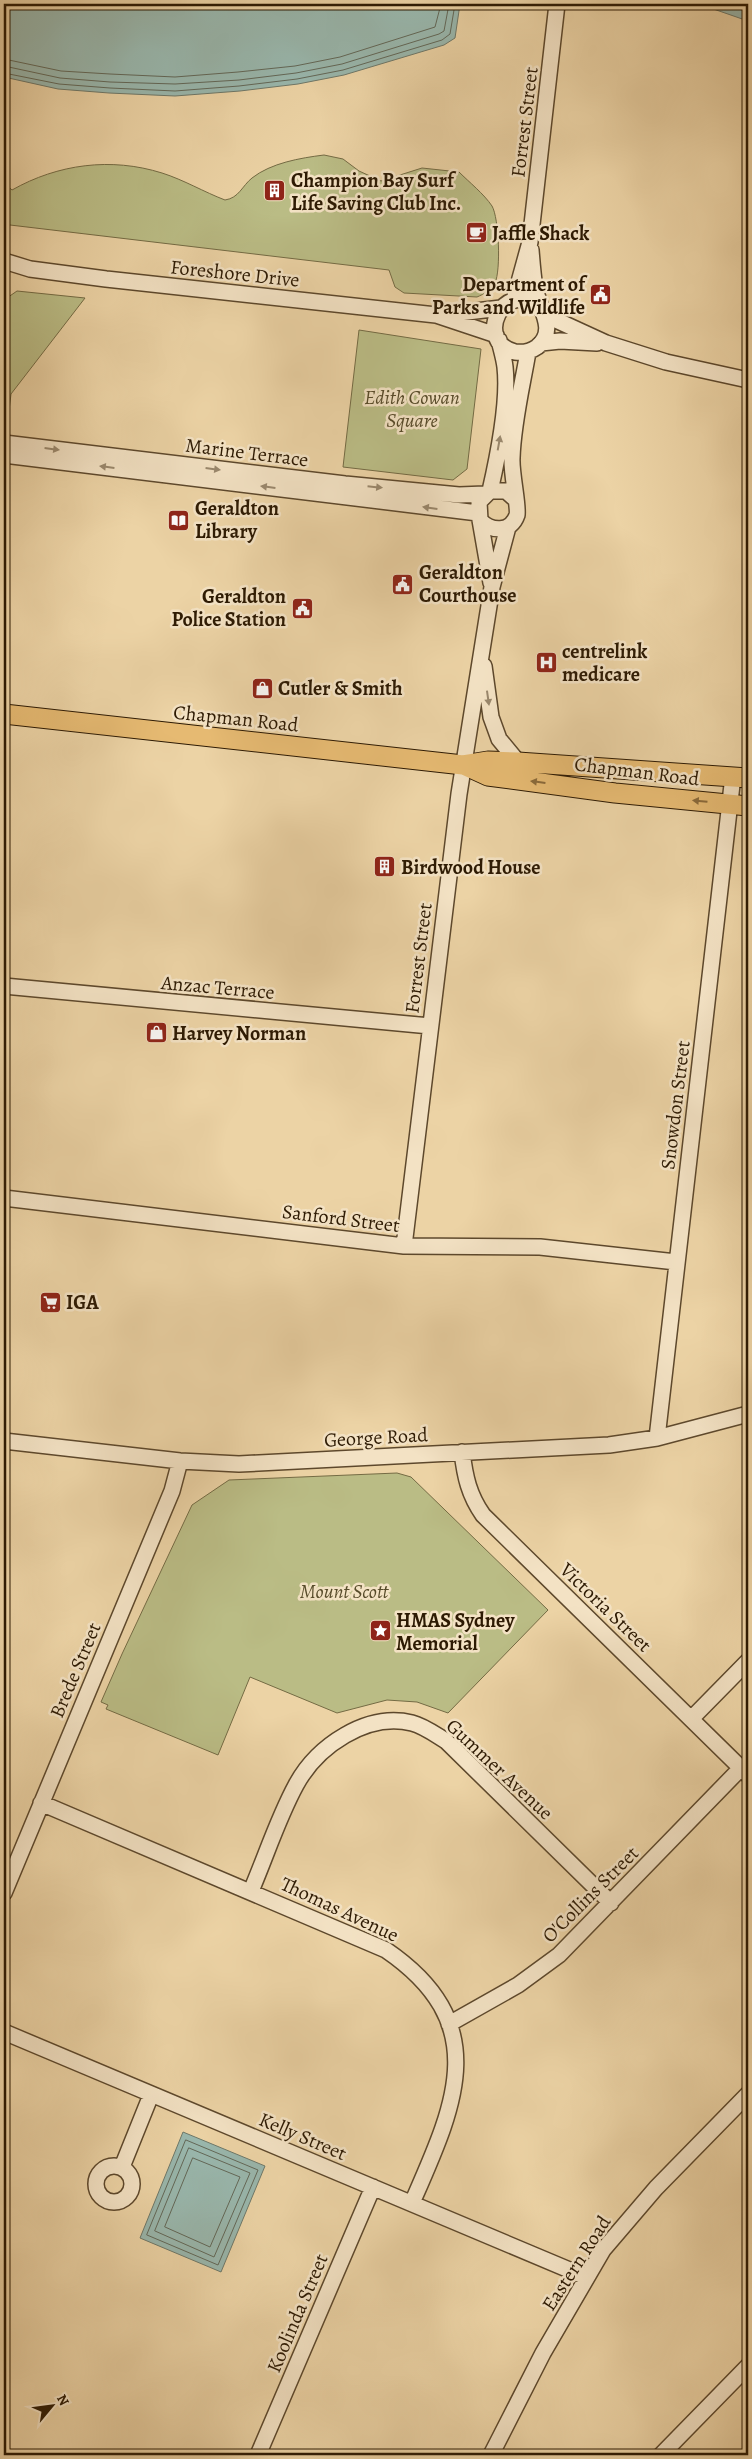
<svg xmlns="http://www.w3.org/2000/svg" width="752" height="2459" viewBox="0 0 752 2459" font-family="Alegreya,serif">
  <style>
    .green { fill: #babc85; stroke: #746b44 }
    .water { fill: #99b7ad; stroke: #6e7869 }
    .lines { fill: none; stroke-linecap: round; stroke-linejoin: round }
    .shore { stroke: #636858; stroke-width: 1 }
    .minor-casing { stroke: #5d482c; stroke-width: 18 }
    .major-casing { stroke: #2d1a03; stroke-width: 21 }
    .minor { stroke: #f3e2c4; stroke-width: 15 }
    .major { stroke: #e6ba72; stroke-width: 19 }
    .oneway { fill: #9a886d }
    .oneway2 { fill: #8a6a3a }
    .labels { text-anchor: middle; stroke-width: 5; stroke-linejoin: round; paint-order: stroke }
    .street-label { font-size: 20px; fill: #2d1a03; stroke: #f3e2c4 }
    .poi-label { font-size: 20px; font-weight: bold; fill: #2d1a03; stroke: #f3e2c4; text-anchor: start }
    .park-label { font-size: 20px; font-style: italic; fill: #574b2a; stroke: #f3e2c4 }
  </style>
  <rect width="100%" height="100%" fill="#ecd3a5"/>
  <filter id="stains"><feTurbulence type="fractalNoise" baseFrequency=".004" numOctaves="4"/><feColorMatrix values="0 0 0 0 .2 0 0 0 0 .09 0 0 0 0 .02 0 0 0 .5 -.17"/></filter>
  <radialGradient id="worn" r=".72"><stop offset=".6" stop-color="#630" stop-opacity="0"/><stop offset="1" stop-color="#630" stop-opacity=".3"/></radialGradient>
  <path class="green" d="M324,155l19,4 16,12 22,10 41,-13 37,4c10,10 25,22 33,34 7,12 9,64 3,77 -3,7 -11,11 -18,14l-73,-4 -9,-6 -6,-17 -379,-45 -6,-4v-38l8,7c46,-26 99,-33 150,-17 22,7 42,19 63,27 14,-2 17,-14 27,-22 19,-15 48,-20 72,-23z
    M17,291l68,7 -74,96 -4,33 -3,-1v-126z
    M359,330l122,19 -14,120 -14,11 -110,-13z
    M397,1473l14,4 137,133 -100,103 -31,-11 -30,-2 -50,13 -87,-36 -32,78 -112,-46 2,-4 -7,-3 21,-48 70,-149 37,-25z"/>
  <path class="water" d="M4,4h456l-5,34 -11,7 -100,30 -46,9 -58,7 -65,5 -66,-3 -51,-4 -54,-12z
    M699,4h49v17z
    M183,2132l82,34 -44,106 -81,-34z"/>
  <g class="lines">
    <path class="shore" d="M4,59l57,12 49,3 65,3 63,-5 57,-6 45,-9 95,-30 6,-23
      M4,66l56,12 50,4 65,2 64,-4 57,-7 46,-9 97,-30 5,-3 5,-27
      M4,73l55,11 51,4 65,3 64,-5 58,-7 46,-9 99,-30 8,-6 5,-30
      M186,2140l72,30 -40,95 -71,-30z
      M189,2148l61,25 -36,84 -59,-26z
      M193,2158l47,19 -30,70 -45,-20z"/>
    <defs>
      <path id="minor" d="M531,250c1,12 2,26 4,38 4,20 23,43 2,59 -7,5 -14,6 -22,5 -42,-10 -12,-76 26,-44
        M4,261l26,8 76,10 330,36 60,20
        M514,300l16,-58 27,-238
        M442,315l59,-7
        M545,315l61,28 60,19 82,18
        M541,343l19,-2 37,2
        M4,443l341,41 114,11 26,-1
        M4,455l474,58
        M490,491c8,-35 19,-89 15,-124 -1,-9 -4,-18 -6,-27
        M515,499l-9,-8h-16l-11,11 1,18c11,12 31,13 37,-5 2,-7 -6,-43 -5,-57 1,-35 10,-71 16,-106
        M480,520l11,63
        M484,666l7,51 8,22 19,23
        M4,986l426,40
        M4,1198l400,48 136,1 136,15
        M404,1246l55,-452 33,-207 16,-60
        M657,1438l76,-662
        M4,1441l176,20 59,3 370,-19 48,-7 91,-24
        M462,1452c3,25 7,43 21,63l265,260
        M692,1718l56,-57
        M41,1803l345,147c108,74 69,155 26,253
        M251,1891c15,-35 27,-73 45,-106 21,-39 71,-73 116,-62 12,3 24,12 34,18l165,162
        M4,1893l168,-402 8,-30
        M449,2024l69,-39 41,-30 182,-187
        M4,2032l582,245
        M96 2184a18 18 0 1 1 36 0a18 18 0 1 1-36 0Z
        M122,2167l29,-72
        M258,2455l115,-268
        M491,2455l52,-102 60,-103 53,-62 92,-94
        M661,2455l87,-89"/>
      <path id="major" d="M4,714l459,51 25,-4 30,1 230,16
        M464,765l24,11 127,17 133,13"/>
    </defs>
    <use href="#minor" class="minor-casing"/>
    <use href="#major" class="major-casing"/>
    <use href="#minor" class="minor"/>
    <use href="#major" class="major"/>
  </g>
  <defs><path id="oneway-solid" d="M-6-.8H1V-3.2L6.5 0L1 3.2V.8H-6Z" transform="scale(1.25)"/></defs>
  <g class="oneway">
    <use href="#oneway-solid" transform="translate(499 443) rotate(-80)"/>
    <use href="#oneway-solid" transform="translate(52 449) rotate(7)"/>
    <use href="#oneway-solid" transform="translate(107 467) rotate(-173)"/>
    <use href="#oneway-solid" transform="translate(213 469) rotate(7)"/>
    <use href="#oneway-solid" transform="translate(268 487) rotate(-173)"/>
    <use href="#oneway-solid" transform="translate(375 487) rotate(6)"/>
    <use href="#oneway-solid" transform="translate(430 508) rotate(-172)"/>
    <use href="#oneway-solid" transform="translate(488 698) rotate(82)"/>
  </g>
  <g class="oneway2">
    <use href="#oneway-solid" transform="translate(538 782) rotate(-173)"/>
    <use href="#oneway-solid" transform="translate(700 801) rotate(-175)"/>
  </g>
  <defs>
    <symbol id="building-square" viewBox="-11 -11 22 22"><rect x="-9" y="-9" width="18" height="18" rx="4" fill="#8f2418" stroke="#f3e2c4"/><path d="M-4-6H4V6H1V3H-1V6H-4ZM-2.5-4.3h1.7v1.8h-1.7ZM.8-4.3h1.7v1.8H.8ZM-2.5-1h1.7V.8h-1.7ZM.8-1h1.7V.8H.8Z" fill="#fff"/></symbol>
    <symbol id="cafe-square" viewBox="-11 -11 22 22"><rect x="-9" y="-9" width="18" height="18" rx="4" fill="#8f2418" stroke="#f3e2c4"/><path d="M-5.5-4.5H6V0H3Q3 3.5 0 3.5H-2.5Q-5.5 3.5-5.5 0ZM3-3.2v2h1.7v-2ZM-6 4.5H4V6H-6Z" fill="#fff"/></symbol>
    <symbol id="civic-square" viewBox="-11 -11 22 22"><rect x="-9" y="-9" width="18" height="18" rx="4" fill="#8f2418" stroke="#f3e2c4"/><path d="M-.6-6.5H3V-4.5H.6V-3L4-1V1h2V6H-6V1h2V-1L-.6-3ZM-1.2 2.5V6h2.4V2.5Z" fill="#fff"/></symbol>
    <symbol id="library-square" viewBox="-11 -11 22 22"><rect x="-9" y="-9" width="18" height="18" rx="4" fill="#8f2418" stroke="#f3e2c4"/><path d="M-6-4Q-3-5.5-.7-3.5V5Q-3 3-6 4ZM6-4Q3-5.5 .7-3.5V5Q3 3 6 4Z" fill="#fff"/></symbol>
    <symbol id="hospital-square" viewBox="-11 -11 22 22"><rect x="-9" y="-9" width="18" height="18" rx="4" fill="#8f2418" stroke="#f3e2c4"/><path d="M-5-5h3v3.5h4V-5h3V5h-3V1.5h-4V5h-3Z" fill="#fff"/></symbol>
    <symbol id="shop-square" viewBox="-11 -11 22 22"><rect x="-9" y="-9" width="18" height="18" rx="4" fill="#8f2418" stroke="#f3e2c4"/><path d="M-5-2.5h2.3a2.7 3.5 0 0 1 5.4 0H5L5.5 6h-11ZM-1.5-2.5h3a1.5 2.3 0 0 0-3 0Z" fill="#fff"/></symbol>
    <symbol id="supermarket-square" viewBox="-11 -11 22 22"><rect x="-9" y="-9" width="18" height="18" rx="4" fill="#8f2418" stroke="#f3e2c4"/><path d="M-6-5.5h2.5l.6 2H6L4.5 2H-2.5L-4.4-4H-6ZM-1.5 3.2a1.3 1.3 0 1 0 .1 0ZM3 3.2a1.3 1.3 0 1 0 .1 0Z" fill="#fff"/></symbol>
    <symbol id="sight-square" viewBox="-11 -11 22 22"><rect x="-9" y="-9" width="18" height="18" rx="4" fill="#8f2418" stroke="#f3e2c4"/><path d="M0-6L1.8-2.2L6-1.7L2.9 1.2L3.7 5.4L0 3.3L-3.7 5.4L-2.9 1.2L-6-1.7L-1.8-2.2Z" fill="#fff"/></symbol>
  </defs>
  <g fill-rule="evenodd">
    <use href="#building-square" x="262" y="178" width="25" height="25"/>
    <use href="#cafe-square" x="464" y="220" width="25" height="25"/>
    <use href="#civic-square" x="588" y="282" width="25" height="25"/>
    <use href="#library-square" x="166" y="508" width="25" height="25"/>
    <use href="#civic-square" x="390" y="572" width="25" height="25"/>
    <use href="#civic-square" x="290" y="596" width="25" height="25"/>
    <use href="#hospital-square" x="534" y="650" width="25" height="25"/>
    <use href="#shop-square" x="250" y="676" width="25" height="25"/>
    <use href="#building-square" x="372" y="854" width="25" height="25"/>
    <use href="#shop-square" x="144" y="1020" width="25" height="25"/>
    <use href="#supermarket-square" x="38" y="1290" width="25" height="25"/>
    <use href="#sight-square" x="368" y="1618" width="25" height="25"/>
  </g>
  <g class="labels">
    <g class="street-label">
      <text transform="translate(524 122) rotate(-83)" y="7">Forrest Street</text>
      <text transform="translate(235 273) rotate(6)" y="7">Foreshore Drive</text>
      <text transform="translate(247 452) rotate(7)" y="7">Marine Terrace</text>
      <text transform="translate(236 718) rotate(6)" y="7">Chapman Road</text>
      <text transform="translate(637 771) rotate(7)" y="7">Chapman Road</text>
      <text transform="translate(418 958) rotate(-83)" y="7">Forrest Street</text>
      <text transform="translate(218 987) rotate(5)" y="7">Anzac Terrace</text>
      <text transform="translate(675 1105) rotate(-83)" y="7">Snowdon Street</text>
      <text transform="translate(341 1218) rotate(7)" y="7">Sanford Street</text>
      <text transform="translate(376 1437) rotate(-3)" y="7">George Road</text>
      <text transform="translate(606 1607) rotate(44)" y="7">Victoria Street</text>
      <text transform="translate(75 1670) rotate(-67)" y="7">Brede Street</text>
      <text transform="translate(500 1769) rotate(43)" y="7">Gummer Avenue</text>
      <text transform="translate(590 1894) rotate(-45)" y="7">O'Collins Street</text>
      <text transform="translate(340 1909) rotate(25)" y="7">Thomas Avenue</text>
      <text transform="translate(303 2136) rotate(23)" y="7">Kelly Street</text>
      <text transform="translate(576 2263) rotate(-57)" y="7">Eastern Road</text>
      <text transform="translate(297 2313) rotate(-67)" y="7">Koolinda Street</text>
    </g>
    <g class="poi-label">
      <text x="291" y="187">Champion Bay Surf<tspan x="291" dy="23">Life Saving Club Inc.</tspan></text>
      <text x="492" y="240">Jaffle Shack</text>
      <text x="585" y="291" text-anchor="end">Department of<tspan x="585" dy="23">Parks and Wildlife</tspan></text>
      <text x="195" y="515">Geraldton<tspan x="195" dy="23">Library</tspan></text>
      <text x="419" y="579">Geraldton<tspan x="419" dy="23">Courthouse</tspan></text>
      <text x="286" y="603" text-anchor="end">Geraldton<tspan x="286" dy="23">Police Station</tspan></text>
      <text x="562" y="658">centrelink<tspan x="562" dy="23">medicare</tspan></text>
      <text x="278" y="695">Cutler &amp; Smith</text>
      <text x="401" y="874">Birdwood House</text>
      <text x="172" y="1040">Harvey Norman</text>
      <text x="66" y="1309">IGA</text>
      <text x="396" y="1627">HMAS Sydney<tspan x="396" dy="23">Memorial</tspan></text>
    </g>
    <g class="park-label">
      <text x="412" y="404">Edith Cowan<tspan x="412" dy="23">Square</tspan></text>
      <text x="344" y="1598">Mount Scott</text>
    </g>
  </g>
  <rect width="752" height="2459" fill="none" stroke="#ecd3a5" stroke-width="20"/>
  <rect x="5" y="5" width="742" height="2449" fill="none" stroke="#2d1a03" stroke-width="2.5"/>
  <rect x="10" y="10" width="732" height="2439" fill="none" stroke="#2d1a03"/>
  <g transform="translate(52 2406) rotate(61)" stroke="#f3e2c4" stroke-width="4" paint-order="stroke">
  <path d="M0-4L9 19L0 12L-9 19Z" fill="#2d1a03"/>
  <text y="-8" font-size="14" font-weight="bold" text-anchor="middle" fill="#2d1a03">N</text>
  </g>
  <rect width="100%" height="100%" filter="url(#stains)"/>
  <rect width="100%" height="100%" fill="url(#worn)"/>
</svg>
